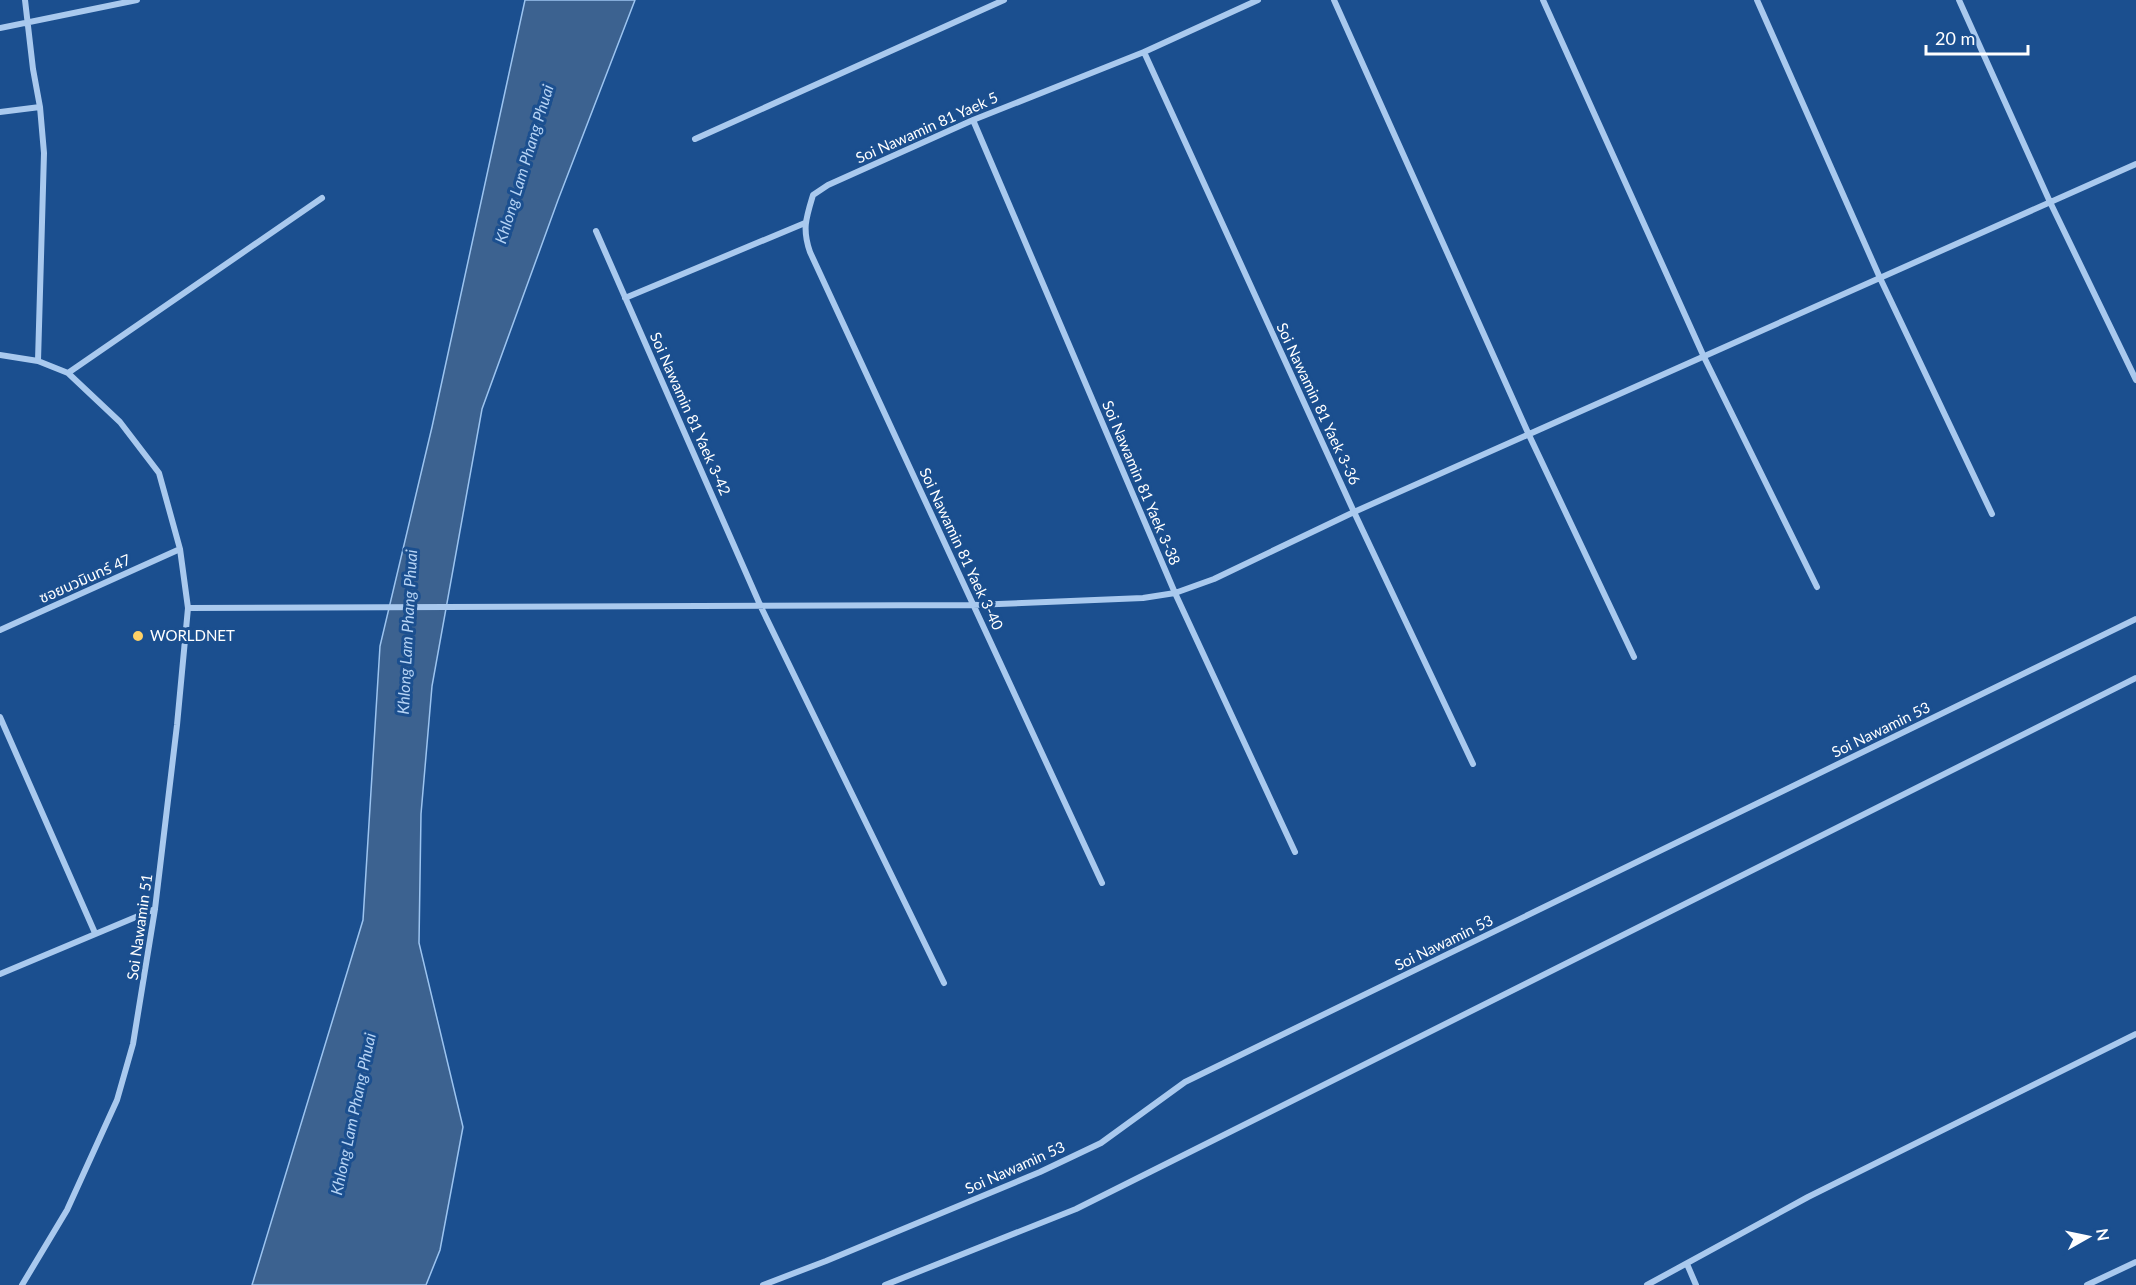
<svg xmlns="http://www.w3.org/2000/svg" width="2136" height="1285" viewBox="0 0 2136 1285" font-family="Lato,'Noto Sans Thai',sans-serif">
  <style>
    .water { fill: #3c6290; stroke: #9cc4f0; stroke-width: 1.5 }
    .lines { fill: none; stroke-linecap: round; stroke-linejoin: round }
    .minor { stroke: #a9c9ee; stroke-width: 6 }
    .poi-dot { fill: #ffd166; stroke: #1b4f8f; stroke-width: 2 }
    .labels { text-anchor: middle; stroke-width: 6; stroke-linejoin: round; paint-order: stroke }
    .street-label { font-size: 15px; fill: #fff; stroke: #1b4f8f }
    .poi-label { font-size: 15px; fill: #fff; stroke: #1b4f8f; text-anchor: start }
    .water-label { font-size: 16px; font-style: italic; fill: #b5d3f5; stroke: #1b4f8f }
  </style>
  <rect width="100%" height="100%" fill="#1b4f8f"/>
  <path class="water" d="M525,0h110l-77,200 -76,209 -50,277 -11,128 -2,129 44,184 -23,123 -14,35h-174l111,-365 17,-274 52,-219z"/>
  <g class="lines">
    <path class="minor" d="M25,0l8,69 7,38 4,46 -6,208
      M1334,0l195,435 105,222
      M1543,0l161,357 113,230
      M1757,0l123,278 112,236
      M1959,0l91,202 86,178
      M0,28l137,-28
      M1144,52l210,460 119,252
      M0,112l40,-5
      M973,120l202,473 120,259
      M695,139l309,-139
      M596,231l165,376 183,376
      M625,298l180,-75
      M0,355l38,6 30,12 52,49 39,51 21,76 8,59 -11,117 -22,184 -22,135 -16,56 -50,110 -45,75
      M68,373l254,-175
      M188,608l785,-3 170,-7 32,-5 39,-14 140,-67 782,-348
      M0,630l180,-81
      M0,717l95,216
      M1102,883l-292,-631c-8,-23 -4,-34 3,-57l15,-10 145,-65 171,-68 114,-52
      M0,974l155,-65
      M1687,1264l9,21
      M763,1285l63,-24 214,-89 61,-29 84,-61 951,-463
      M885,1285l191,-76 1060,-531
      M1647,1285l161,-88 328,-163
      M2087,1285l49,-23"/>
  </g>
  <circle class="poi-dot" cx="138" cy="636" r="6"/>
  <g class="labels">
    <g class="street-label">
      <text transform="translate(927 128) rotate(-24)" y="5">Soi Nawamin 81 Yaek 5</text>
      <text transform="translate(1318 404) rotate(65)" y="5">Soi Nawamin 81 Yaek 3-36</text>
      <text transform="translate(690 414) rotate(66)" y="5">Soi Nawamin 81 Yaek 3-42</text>
      <text transform="translate(1141 483) rotate(67)" y="5">Soi Nawamin 81 Yaek 3-38</text>
      <text transform="translate(961 549) rotate(65)" y="5">Soi Nawamin 81 Yaek 3-40</text>
      <text transform="translate(85 579) rotate(-24)" y="5">ซอยนวมินทร์ 47</text>
      <text transform="translate(1881 730) rotate(-26)" y="5">Soi Nawamin 53</text>
      <text transform="translate(140 927) rotate(-82)" y="5">Soi Nawamin 51</text>
      <text transform="translate(1444 943) rotate(-26)" y="5">Soi Nawamin 53</text>
      <text transform="translate(1015 1168) rotate(-24)" y="5">Soi Nawamin 53</text>
    </g>
    <g class="poi-label">
      <text x="150" y="641">WORLDNET</text>
    </g>
    <g class="water-label">
      <text transform="translate(524 164) rotate(-73)" y="6">Khlong Lam Phang Phuai</text>
      <text transform="translate(407 632) rotate(-87)" y="6">Khlong Lam Phang Phuai</text>
      <text transform="translate(353 1114) rotate(-78)" y="6">Khlong Lam Phang Phuai</text>
    </g>
  </g>
  <g transform="translate(2088 1237) rotate(81)" stroke="#1b4f8f" stroke-width="4.5" paint-order="stroke">
  <path d="M0-4.5L10 22L0 15L-10 22Z" fill="#ffffff"/>
  <text y="-9" font-size="16" font-weight="bold" text-anchor="middle" fill="#ffffff">N</text>
  </g>
  <path d="M1926 45v9h102v-9" fill="none" stroke="#ffffff" stroke-width="3"/>
  <text x="1935" y="45" font-size="18" fill="#ffffff" stroke="#1b4f8f" stroke-width="4.5" paint-order="stroke">20 m</text>
</svg>
